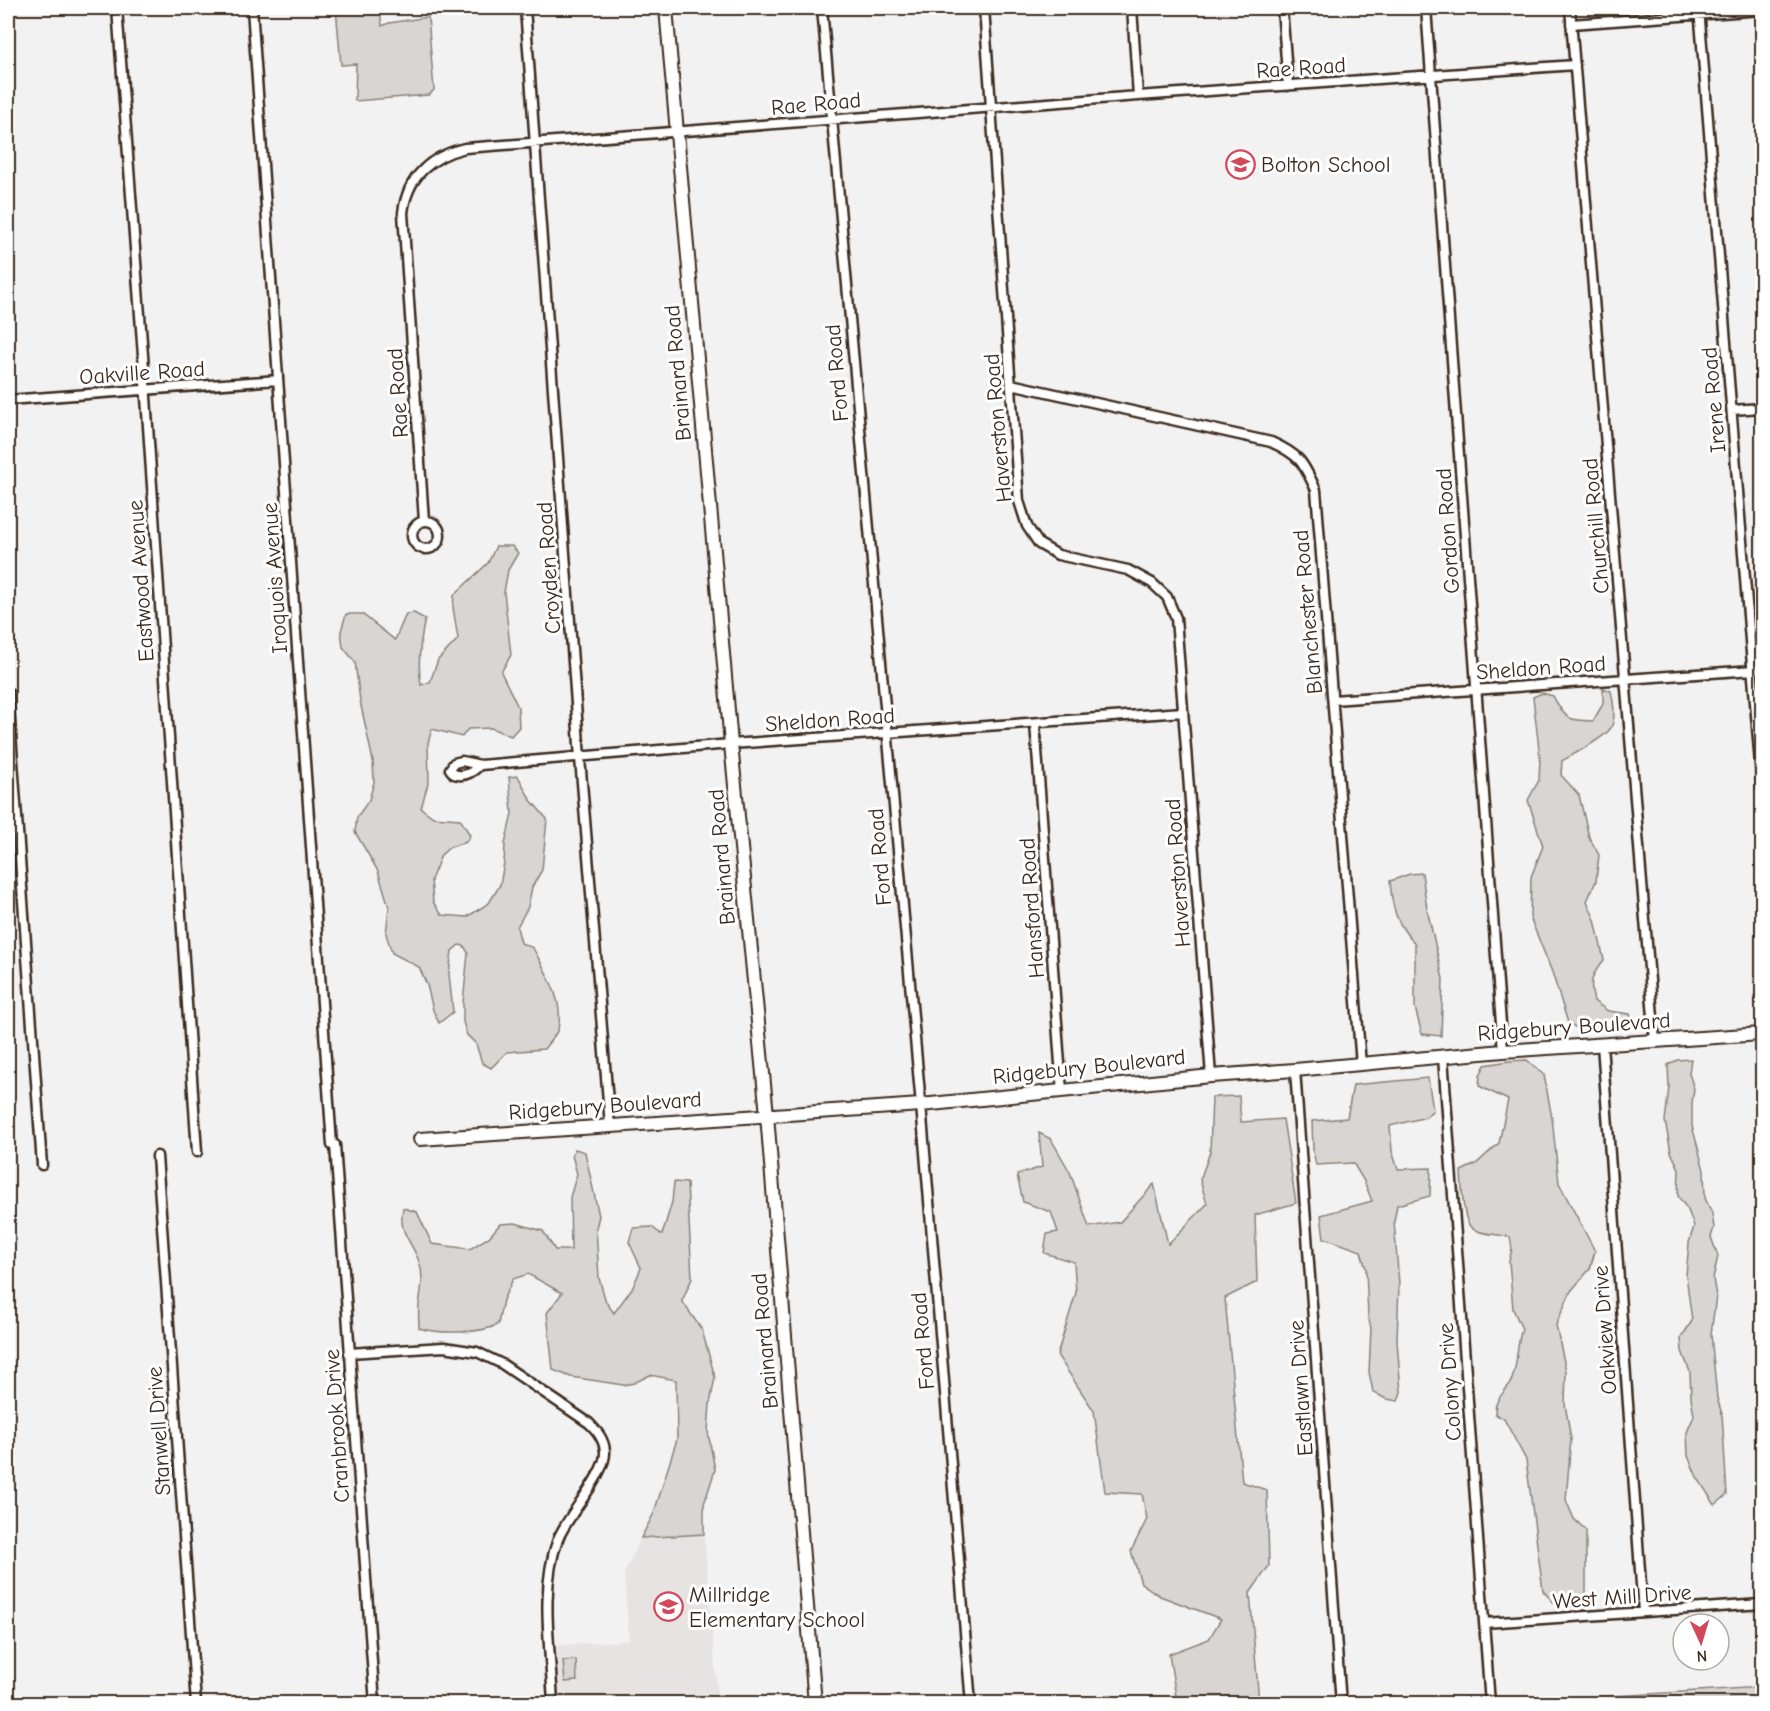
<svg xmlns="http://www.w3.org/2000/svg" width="1770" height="1711" viewBox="0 0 1770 1711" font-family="'Comic Neue',sans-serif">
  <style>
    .built { fill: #e6e3e2 }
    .green { fill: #d8d5d2; stroke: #8a8078; stroke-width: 1.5 }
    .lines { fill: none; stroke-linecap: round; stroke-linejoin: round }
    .street-casing { stroke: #3b2a1e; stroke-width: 13 }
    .secondary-casing { stroke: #3b2a1e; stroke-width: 16 }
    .street { stroke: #fff; stroke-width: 8 }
    .secondary { stroke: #fff; stroke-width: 12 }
    .labels { text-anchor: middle; stroke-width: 6; stroke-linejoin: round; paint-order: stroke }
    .street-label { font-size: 22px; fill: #3b2a1e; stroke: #fff }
    .poi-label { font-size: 22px; fill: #3b2a1e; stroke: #fff; text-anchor: start }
  </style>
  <rect width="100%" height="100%" fill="#f3f2f2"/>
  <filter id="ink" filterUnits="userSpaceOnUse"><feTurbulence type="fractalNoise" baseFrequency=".0167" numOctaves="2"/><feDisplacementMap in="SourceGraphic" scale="12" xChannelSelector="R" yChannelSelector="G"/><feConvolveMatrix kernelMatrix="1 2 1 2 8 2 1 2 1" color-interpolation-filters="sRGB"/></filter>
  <g filter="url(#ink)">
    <path class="built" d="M704,1534l14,169h-165l-2,-57 78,-6 -5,-66 17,-36z"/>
    <path class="green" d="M336,8h44l2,18 7,-3 39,-6 6,73 -5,5 -74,6 1,-37 -15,1z
      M496,546h16l6,7 -10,17 -4,22 7,63 -10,17 17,35 1,20 -8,9 -20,-8 -23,1 -6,8 -30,-8 -4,14 1,37 -8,28 12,9 27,2 10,16 -4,7 -16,5 -9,8 -10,25 2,22 9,13 25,2 22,-14 11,-18 4,-22 1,-19 7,-30 -3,-37 9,-1 12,23 17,20 -5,51 -10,17 -4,20 -11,20 4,16 12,5c12,23 32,53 25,81 -2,7 -10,14 -14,20l-37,3 -16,16 -9,-5 -6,-19 -9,-9 -4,-13v-19l5,-50 -4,-7 -5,-1 -7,6 -3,23 4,38 -14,11 -6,-13 -6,-25 -8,-18 -27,-14 -6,-19 3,-27 -11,-36 -23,-39 2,-15 12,-17 5,-18 -1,-21 -13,-60 -5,-39 -12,-15 -2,-16 5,-17h16l33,26 11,-26 8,-1 11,6c-5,22 -8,43 -4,66l9,-3 8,-22 20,-21 -5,-32 1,-12 34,-32z
      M1603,688l8,3c2,10 6,28 -1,38 -7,10 -36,25 -48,32l-1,14 18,20 10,42 10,18 -3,26 -9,20 8,19 9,40c-13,15 -15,22 -10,41l14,10 22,3 3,10 -56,4 -9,-5 -16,-51 -22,-55 1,-40 12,-31 -15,-46 11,-20 1,-22 -7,-61 9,-4 11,3c14,24 13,24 40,25l10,-17z
      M1410,874l12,-1 5,36 16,70 -2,57 -19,-2 -7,-26v-64c-19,-21 -23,-35 -25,-63z
      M1691,1059l-2,14 5,16 -2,14v23l12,44 1,28 7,15 2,15 -3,9 7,19 -5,23 3,17 -5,38 6,64 5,16 5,81 -12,10 -18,-28 -9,-21 -1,-24 7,-16 -3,-19 -1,-25 -8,-21 -1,-13 11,-17 -6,-46 3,-32 5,-17 -6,-16 -10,-14 1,-27 -8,-17 -6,-31 4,-34 -1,-22 9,-5z
      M1527,1060l17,15 8,43 7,65 36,68 -5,18 -19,22 -15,34 10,46 -1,33 6,35 -5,61 8,19 12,11v79l-31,-5 -12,-13 -17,-131 -22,-41 -9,-5c-1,-19 14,-22 18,-38 5,-15 3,-30 9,-47l-9,-20 -4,-48 3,-12 -2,-12c-11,-3 -27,-2 -37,-8 -11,-6 -11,-45 -12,-58l15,-7 23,-21 9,-43 -29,-14 1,-11 5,-10 24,-4z
      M1428,1078l5,32 -7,7 -36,9 2,25 6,18 33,-1 -1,28 -33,9 -3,16 5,63 -2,57 4,51 -3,9 -12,-2 -13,-7 -4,-20 2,-44 -3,-11 -2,-48 -5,-18 -37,-13 -3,-23 51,-14 -8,-20 -11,-18 -37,2 -3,-14 -1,-30 35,-3 6,-33z
      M1239,1096l2,26 42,-3 13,84 -41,12 2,67 -32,16 17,184 25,8 2,76 -19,27 9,110h-82l-8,-49 40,-15 12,-20 -61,-23 -19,-13 -10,-32 16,-32 -5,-25 -37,-2 -11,-81 -37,-56 19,-62 -2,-31 -30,-9 3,-19 11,-2 -7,-20 -28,-10 -6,-27 25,-8 -3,-34 12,6 19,33 19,55 31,-5 34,-38 14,60 39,-40 -7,-24 10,-28 2,-55z
      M575,1149l10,3 14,64 -3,12 3,50 7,24 8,11 19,-26 8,-19 -12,-26 4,-14 19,-1 10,8 10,-33 2,-20 13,1 5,95 -10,23 20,29 13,47 -5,27 -2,28 7,38 -11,34v30l-63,4 13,-25 23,-74 -1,-59 -26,-5 -16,8 -11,2 -52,-8 -18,-7 -6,-57 15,-20 -34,-19 -15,5 -10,21 -5,24c-16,10 -61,10 -79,4 0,-7 -1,-15 0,-23 2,-16 6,-30 -1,-46 -8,-20 -20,-27 -15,-51l14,4 15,32 38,5 19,-12 11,-13 15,-1 28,8 12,19h16l-1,-53 7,-23 -5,-19z
      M576,1660l1,21 -12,1 -2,-21z
      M1762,1687v16h-185l6,-5z"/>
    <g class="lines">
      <defs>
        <path id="street" d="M117,8l28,374 52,770
          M252,8l80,1137
          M525,8l55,750 30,368
          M822,8l99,1097 50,599
          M984,8l35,493 8,25 12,18 19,11 70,15 24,13 15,14 9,21 35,458
          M1132,8l6,88
          M1282,8l6,78
          M1426,8l77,1043
          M1570,8l85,1033
          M1699,8l63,781
          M1571,24l191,-14
          M1011,384l260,58c29,13 32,20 45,48l45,575
          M8,400l270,-20
          M1732,410l30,-2
          M424,521l-21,-308c4,-36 28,-57 62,-65l673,-52 437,-31
          M412 535a14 14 0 1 1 28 0a14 14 0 1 1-28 0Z
          M8,692l34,473
          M1333,700l420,-30
          M1035,723l27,368
          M480,765c-7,7 -16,13 -26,9l-4,-5 4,-6 8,-2 18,4 251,-21 452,-32
          M1762,1034v12
          M1602,1044l41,568
          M1443,1057l47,647
          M1295,1070l46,634
          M335,1145l40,559
          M157,1156l39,548
          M349,1353l95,-6 33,5 25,12 87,59c8,8 15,16 16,28 2,22 -37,63 -47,88 -19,51 -7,112 -5,165
          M1484,1623l278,-19"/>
        <path id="secondary" d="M666,8l65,736 36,371 48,589
          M420,1139l501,-34 290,-29 84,-6 208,-19 259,-17"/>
      </defs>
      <use href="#street" class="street-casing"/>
      <use href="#secondary" class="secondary-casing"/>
      <use href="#street" class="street"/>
      <use href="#secondary" class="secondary"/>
    </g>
  </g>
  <defs>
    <symbol id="school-ring" viewBox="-11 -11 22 22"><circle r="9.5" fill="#fff" stroke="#d1495b" stroke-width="1.5"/><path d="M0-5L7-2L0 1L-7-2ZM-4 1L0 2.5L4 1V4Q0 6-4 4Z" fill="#d1495b"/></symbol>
  </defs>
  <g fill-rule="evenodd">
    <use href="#school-ring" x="1224" y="148" width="33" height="33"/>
    <use href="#school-ring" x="652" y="1590" width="33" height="33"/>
  </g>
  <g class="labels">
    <g class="street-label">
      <text transform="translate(1301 67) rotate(-4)" y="8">Rae Road</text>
      <text transform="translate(816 103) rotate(-5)" y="8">Rae Road</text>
      <text transform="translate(142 372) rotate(-4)" y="8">Oakville Road</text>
      <text transform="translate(677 373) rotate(-95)" y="8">Brainard Road</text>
      <text transform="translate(836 373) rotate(-95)" y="8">Ford Road</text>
      <text transform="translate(397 393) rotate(-94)" y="8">Rae Road</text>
      <text transform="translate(1713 400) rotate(-95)" y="8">Irene Road</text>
      <text transform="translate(997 428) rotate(-95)" y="8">Haverston Road</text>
      <text transform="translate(1595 526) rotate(-95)" y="8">Churchill Road</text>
      <text transform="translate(1447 531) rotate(-94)" y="8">Gordon Road</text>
      <text transform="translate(548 568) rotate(-94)" y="8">Croyden Road</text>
      <text transform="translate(274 578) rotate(-94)" y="8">Iroquois Avenue</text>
      <text transform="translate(140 581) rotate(-94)" y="8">Eastwood Avenue</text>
      <text transform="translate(1307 612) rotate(-95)" y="8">Blanchester Road</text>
      <text transform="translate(1541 667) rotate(-4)" y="8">Sheldon Road</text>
      <text transform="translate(830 719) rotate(-4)" y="8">Sheldon Road</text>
      <text transform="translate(721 857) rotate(-95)" y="8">Brainard Road</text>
      <text transform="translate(879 857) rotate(-95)" y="8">Ford Road</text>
      <text transform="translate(1177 873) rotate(-94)" y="8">Haverston Road</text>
      <text transform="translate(1031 908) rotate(-94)" y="8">Hansford Road</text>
      <text transform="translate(1574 1026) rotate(-4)" y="8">Ridgebury Boulevard</text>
      <text transform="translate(1089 1066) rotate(-6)" y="8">Ridgebury Boulevard</text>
      <text transform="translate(605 1105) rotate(-4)" y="8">Ridgebury Boulevard</text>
      <text transform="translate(1604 1330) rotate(-94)" y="8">Oakview Drive</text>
      <text transform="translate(764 1341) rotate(-95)" y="8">Brainard Road</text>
      <text transform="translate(922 1341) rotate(-95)" y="8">Ford Road</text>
      <text transform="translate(1449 1382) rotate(-94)" y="8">Colony Drive</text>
      <text transform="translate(1300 1388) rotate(-94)" y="8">Eastlawn Drive</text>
      <text transform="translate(336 1426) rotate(-94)" y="8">Cranbrook Drive</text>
      <text transform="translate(158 1431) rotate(-94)" y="8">Stanwell Drive</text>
      <text transform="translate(1622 1596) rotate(-4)" y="8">West Mill Drive</text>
    </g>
    <g class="poi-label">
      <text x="1261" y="172">Bolton School</text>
      <text x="689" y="1602">Millridge<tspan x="689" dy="25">Elementary School</tspan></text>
    </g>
  </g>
  <rect width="1770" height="1711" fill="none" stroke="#fff" stroke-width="30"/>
  <rect x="15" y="15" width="1740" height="1681" fill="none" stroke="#3b2a1e" stroke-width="2" filter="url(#ink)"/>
  <g transform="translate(1701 1642) rotate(176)"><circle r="28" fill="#ffffff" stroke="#b1aaa5" stroke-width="1.5"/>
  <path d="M0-4.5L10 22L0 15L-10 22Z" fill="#d1495b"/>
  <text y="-9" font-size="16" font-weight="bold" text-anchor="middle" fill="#3b2a1e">N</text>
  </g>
</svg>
